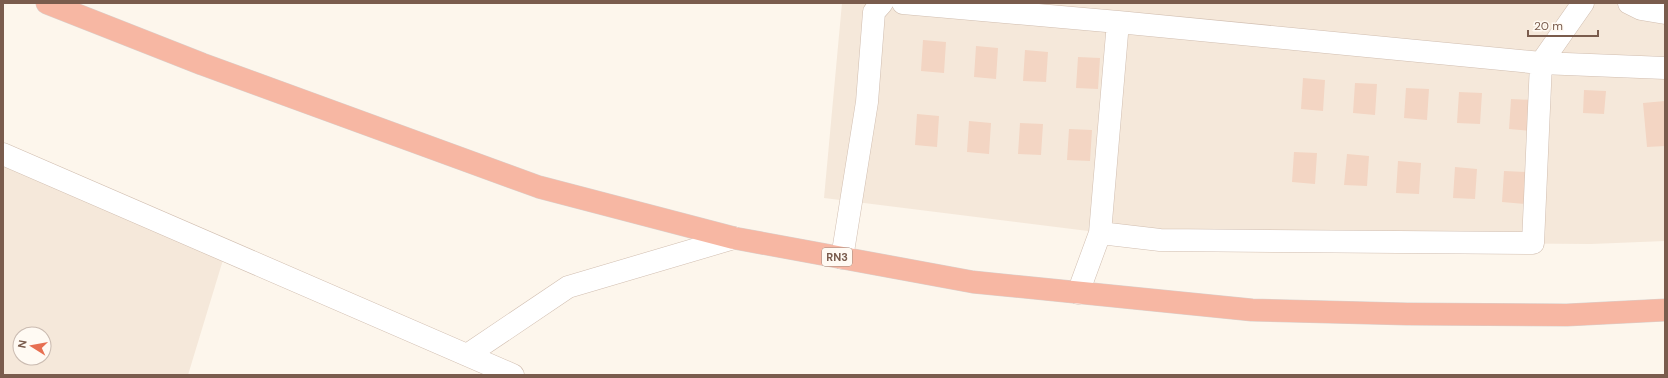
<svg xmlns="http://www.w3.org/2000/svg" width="1668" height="378" viewBox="0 0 1668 378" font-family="'DM Sans',sans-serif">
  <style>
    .residential { fill: #f5e8da; fill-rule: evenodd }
    .building { fill: #f3d5c3 }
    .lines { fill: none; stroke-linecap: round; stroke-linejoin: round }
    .minor-casing { stroke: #d1beb0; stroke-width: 23 }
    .highway-casing { stroke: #dad1cd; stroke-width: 23 }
    .minor { stroke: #fff; stroke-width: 22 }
    .highway { stroke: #f7b7a3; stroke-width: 22 }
    .labels { text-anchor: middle; stroke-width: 3.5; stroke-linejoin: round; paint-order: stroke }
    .shield { fill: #fffaf3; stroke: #a28b7f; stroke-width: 1 }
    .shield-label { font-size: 11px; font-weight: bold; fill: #7a5c4d }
  </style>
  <rect width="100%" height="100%" fill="#fdf6ec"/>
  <path class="residential" d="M842,3h823v238l-74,3 -431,-4 -336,-42z
    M3,154l223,96 -38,125h-185zM20,334h24v24h-24z"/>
  <path class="building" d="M923,40l23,2 -2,31 -23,-2z
    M976,46l22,2 -2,31 -22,-2z
    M1025,50l23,2 -2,30 -23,-1z
    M1078,57l22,1 -2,31 -22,-1z
    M1303,78l22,2 -2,31 -22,-2z
    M1355,83l22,1 -2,31 -22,-2z
    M1406,88l23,1 -2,31 -23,-2z
    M1584,90l22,1 -2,23 -21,-1z
    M1459,92l23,1 -2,31 -23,-1z
    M1511,99l22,1 -2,31 -22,-2z
    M1665,101v45l-18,1 -4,-44z
    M917,114l22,2 -2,31 -22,-2z
    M969,121l22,2 -2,31 -22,-2z
    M1020,123l23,1 -2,31 -23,-1z
    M1069,129l23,1 -2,31 -23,-1z
    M1294,152l23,1 -2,31 -23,-2z
    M1347,154l22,2 -2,30 -23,-1z
    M1398,161l23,2 -2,31 -23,-1z
    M1455,167l22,2 -2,30 -22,-1z
    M1504,171l22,1 -1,32 -23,-2z"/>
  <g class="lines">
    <defs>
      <path id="minor" d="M903,3l215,19
        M1629,3l12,6 24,4
        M3,154l510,221
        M1100,233l60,7 373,3 8,-180 124,5
        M842,258l25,-156 7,-90 8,-9
        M1078,293l22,-60 18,-211 423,41 42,-60
        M467,355l101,-68 166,-49"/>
      <path id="highway" d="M47,3l155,61 337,123 195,51 239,44 279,28 155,4 160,1 98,-5"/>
    </defs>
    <use href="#minor" class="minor-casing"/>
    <use href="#highway" class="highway-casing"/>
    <use href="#minor" class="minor"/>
    <use href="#highway" class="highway"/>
  </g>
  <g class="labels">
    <rect class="shield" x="822" y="248" width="30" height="18" rx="3"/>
    <g class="shield-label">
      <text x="837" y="261">RN3</text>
    </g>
  </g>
  <rect width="1668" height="378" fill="none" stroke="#7a5c4d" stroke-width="8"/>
  <g transform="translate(32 346) rotate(281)"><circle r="19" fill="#fffaf3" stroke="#cabbb1"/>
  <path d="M0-3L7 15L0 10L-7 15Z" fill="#e76f51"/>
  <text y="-6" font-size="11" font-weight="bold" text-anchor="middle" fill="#7a5c4d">N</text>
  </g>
  <path d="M1528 30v6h70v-6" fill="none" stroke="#7a5c4d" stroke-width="2"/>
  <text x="1534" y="30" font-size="12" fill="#7a5c4d" stroke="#fffaf3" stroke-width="3" paint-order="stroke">20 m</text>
</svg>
